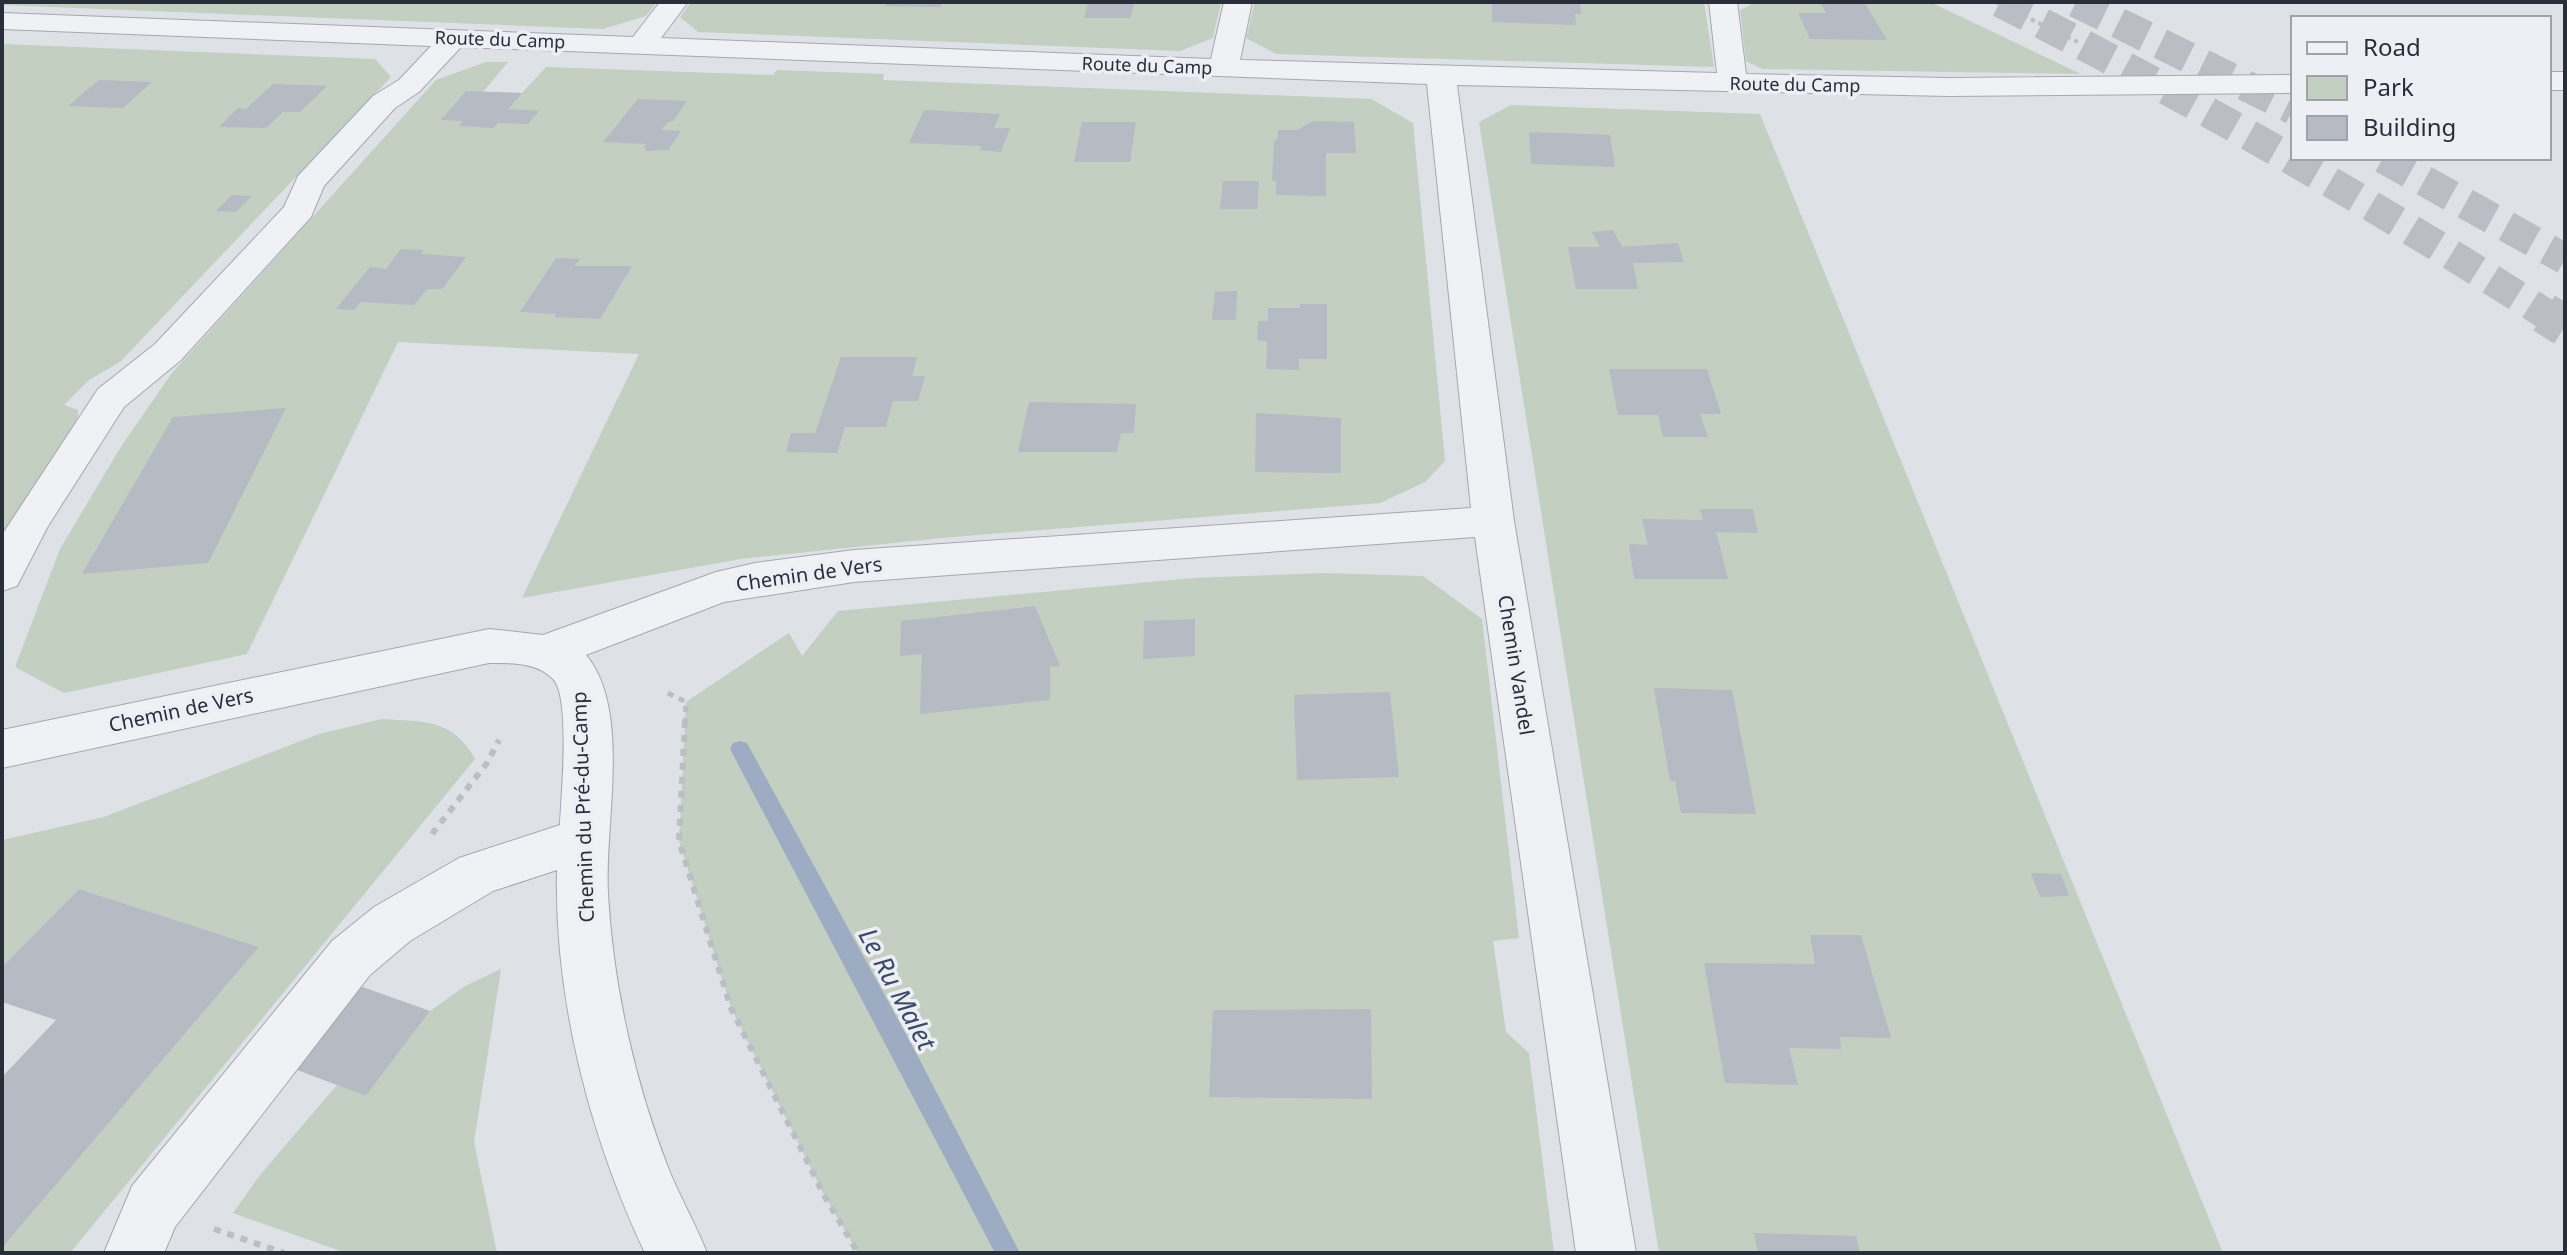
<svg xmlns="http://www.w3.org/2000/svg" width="2567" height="1255" viewBox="0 0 2567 1255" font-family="'Noto Sans',sans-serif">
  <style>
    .green { fill: #c3cfc0 }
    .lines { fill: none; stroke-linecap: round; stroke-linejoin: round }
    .stream { fill: #9dacc2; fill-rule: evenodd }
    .building { fill: #b6bac2 }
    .highway-tunnel-far1 { stroke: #babdc4; stroke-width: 31; stroke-dasharray: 31 16; stroke-linecap: butt }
    .highway-tunnel { stroke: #babdc4; stroke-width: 41; stroke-dasharray: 41 20; stroke-linecap: butt }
    .minor-casing { stroke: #a4a8af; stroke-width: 2 }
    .path-far2 { stroke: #bcbec5; stroke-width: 4; stroke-dasharray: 4 4; stroke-linecap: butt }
    .path-far1 { stroke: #bcbec5; stroke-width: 5; stroke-dasharray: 6 6; stroke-linecap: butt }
    .path { stroke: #bcbec5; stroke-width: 6; stroke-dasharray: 7 7; stroke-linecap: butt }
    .minor { fill: #f0f1f5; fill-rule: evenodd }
    .labels { text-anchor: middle; stroke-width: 7; stroke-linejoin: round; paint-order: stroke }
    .far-street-label { font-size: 18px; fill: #292e3b; stroke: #edeff4 }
    .street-label { font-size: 20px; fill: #292e3b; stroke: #edeff4 }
    .near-water-label { font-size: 26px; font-style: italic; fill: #384b6a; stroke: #edeff4 }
  </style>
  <rect width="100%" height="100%" fill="#dee1e6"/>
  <path class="green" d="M2,2h655l-11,14 -43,13 -601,-24z
    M691,2h530l-8,36 -33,13 -482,-19 -18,-15z
    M1255,2h449l10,65 -438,-13 -30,-16z
    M1757,2h173l151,72 -319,-5 -16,-8 -6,-51z
    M2,44l373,15 16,18 -271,285 -31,18 -25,25 14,5 -1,13 -75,117z
    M486,62h22l-25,30 39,1 24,-26 227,8 4,-5 107,4 -1,6 488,19 42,24 32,338 -20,21 -45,21 -439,35 -200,21 -219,39 117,-244 -241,-12 -151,312 -183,39 -49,-26 45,-118 62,-104 50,-72 264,-293z
    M1511,105l249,9 463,1139h-564l-180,-1131z
    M1325,573l98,3 59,43 37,319 -26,3 13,91 23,21 25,200h-696l-34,-58 -93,-187 -52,-167 7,-139 103,-69 13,23 36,-45 355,-33z
    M382,719c42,3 70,-1 93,40l-405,494h-68v-5l257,-301 -180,-58 -77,78v-127l102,-23 215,-83z
    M501,969l-27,173 23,111h-151l-113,-40 27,-38 77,-90 29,11 64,-85 35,-25z"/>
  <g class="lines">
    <path class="stream" d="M740,741l7,2 166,304 107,206h-25l-265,-504 3,-6z"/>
  </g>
  <path class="building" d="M887,2h56l-3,5 -55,-1z
    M1088,2h47l-5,16h-46z
    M1492,2l88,1 1,11h-6l1,11 -84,-3z
    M1820,2h44l23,38 -77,-1 -12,-26h28z
    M99,80l53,2 -29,26 -55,-2z
    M273,84l54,2 -27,26h-17l-17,16 -47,-1 19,-19 8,1z
    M466,91l56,2 -14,16 31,2 -11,13 -30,-1 -5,5 -34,-2 4,-5 -22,-1z
    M638,99l49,2 -14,20 -5,1 -7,8 20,1 -13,19 -22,1 -2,-3 2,-4 -43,-2z
    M924,110l76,4 -6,14h16l-9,24 -21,-2 1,-4 -72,-3z
    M1313,121l41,1 2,31h-30v43l-50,-1v-14h-4l2,-40 3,-1 1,-10h19z
    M1082,122h54l-6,40h-56z
    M1529,132l81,3 5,32 -84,-3z
    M1223,181h36l-2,28h-37z
    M232,195l20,1 -16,16 -20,-1z
    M1613,230l9,17 56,-4 6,19 -51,1 5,26h-62l-8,-42h32l-8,-15z
    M401,249l23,1 -4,4 46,3 -24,32h-15l-13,16 -54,-3 -5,8 -19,-1 34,-42 16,2z
    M556,258l24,1 -6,7h58l-32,53 -46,-2 3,-3 -37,-2z
    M1237,291l-1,29h-24l3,-28z
    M1300,304h27v55h-28v11l-33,-1 1,-28 -10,-1 1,-19h10v-13h32z
    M841,357h76l-5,19h13l-7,25h-25l-7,26h-41l-8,26 -51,-1 5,-19h24z
    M1609,369h98l14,45h-21l8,23h-45l-5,-22h-40z
    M1029,402l107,2 -2,29h-13l-4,19h-99z
    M286,408l-78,155 -126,11 91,-157z
    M1256,413l85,5v55l-86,-1z
    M1700,509h53l5,24 -42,-1 12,47h-94l-5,-35 19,1 -6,-26 61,1z
    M1035,606l25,60 -10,1v33l-130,14 2,-60 -22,2 1,-35z
    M1195,619v37l-52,3 1,-38z
    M1654,688l78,2 24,124 -75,-1 -6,-32h-5z
    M1390,692l9,85 -102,3 -3,-85z
    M2031,873l30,1 8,22 -29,1z
    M79,889l180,58 -257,301v-171l54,-57 -54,-18v-35z
    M1810,935h51l30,103 -51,-1 1,12 -52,-1 9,37 -73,-2 -21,-120 111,1z
    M357,985l73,26 -64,85 -77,-29z
    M1371,1009l1,90 -163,-2 4,-87z
    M1754,1233l102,3 4,17h-102z"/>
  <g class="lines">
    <path class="highway-tunnel-far1" d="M2000,2c188,95 370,199 547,313
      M2076,2l217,107
      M2383,158l182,101"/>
    <path class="highway-tunnel" d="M2544,313l21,13"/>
    <defs>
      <path id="minor" d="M660,2h28l-27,36 550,21 13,-57h28l-12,58 477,13 -8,-71h28l9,72 203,4 344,-3v18l-344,3 -492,-11 57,436 122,732h-60l-101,-716 -621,45 -130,20 -138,53c46,55 18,170 22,238 5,93 27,190 61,277 12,29 27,55 38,83h-62c-55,-116 -91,-254 -88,-383l-64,21 -83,50 -40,34 -195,252 -11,26h-60l28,-67 200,-245 42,-34 85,-49 101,-33c1,-27 11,-128 -7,-146 -16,-17 -42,-16 -64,-16l-487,105v-38l487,-101 54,6 173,-63 39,-9 99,-13 617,-42 -44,-424 -966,-37 -42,45 -24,16 -71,78 -13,31 -130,143 -57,47 -76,119 -31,60 -15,5v-56l96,-146 57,-45 129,-137 14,-31 75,-80 26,-16 32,-34 -429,-17v-16l631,24z
        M2549,72h16v18h-16z"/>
    </defs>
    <use href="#minor" class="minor-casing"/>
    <path class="path-far2" d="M1995,2l85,41"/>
    <path class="path-far1" d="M668,693l18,9 -1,21"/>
    <path class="path" d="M685,721l-6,120 52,167 93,187 34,58
      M432,834l55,-71 12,-23
      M214,1229l70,24"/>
    <use href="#minor" class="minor"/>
  </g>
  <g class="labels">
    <g class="far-street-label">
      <text transform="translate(500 40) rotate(2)" y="6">Route du Camp</text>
      <text transform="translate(1147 66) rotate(2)" y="6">Route du Camp</text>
      <text transform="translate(1795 85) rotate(1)" y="6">Route du Camp</text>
    </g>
    <g class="street-label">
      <text transform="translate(809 574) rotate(-8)" y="7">Chemin de Vers</text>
      <text transform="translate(1516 665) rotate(81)" y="7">Chemin Vandel</text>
      <text transform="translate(181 710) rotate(-12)" y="7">Chemin de Vers</text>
      <text transform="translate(583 807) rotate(-92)" y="7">Chemin du Pré-du-Camp</text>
    </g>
    <g class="near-water-label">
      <text transform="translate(897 989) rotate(62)" y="9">Le Ru Malet</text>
    </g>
  </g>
  <rect width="2567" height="1255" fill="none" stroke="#292e3b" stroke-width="8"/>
  <rect x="2291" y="16" width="260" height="144" fill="#edeff4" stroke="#9fa2aa" stroke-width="2"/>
  <rect x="2307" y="42" width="40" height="12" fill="#f0f1f5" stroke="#9fa2aa" stroke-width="2"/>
  <text x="2363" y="56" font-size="24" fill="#292e3b">Road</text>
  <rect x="2307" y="76" width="40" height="24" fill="#c3cfc0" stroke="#9fa2aa" stroke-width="2"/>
  <text x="2363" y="96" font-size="24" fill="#292e3b">Park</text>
  <rect x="2307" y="116" width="40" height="24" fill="#b6bac2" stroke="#9fa2aa" stroke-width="2"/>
  <text x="2363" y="136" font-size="24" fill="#292e3b">Building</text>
</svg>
